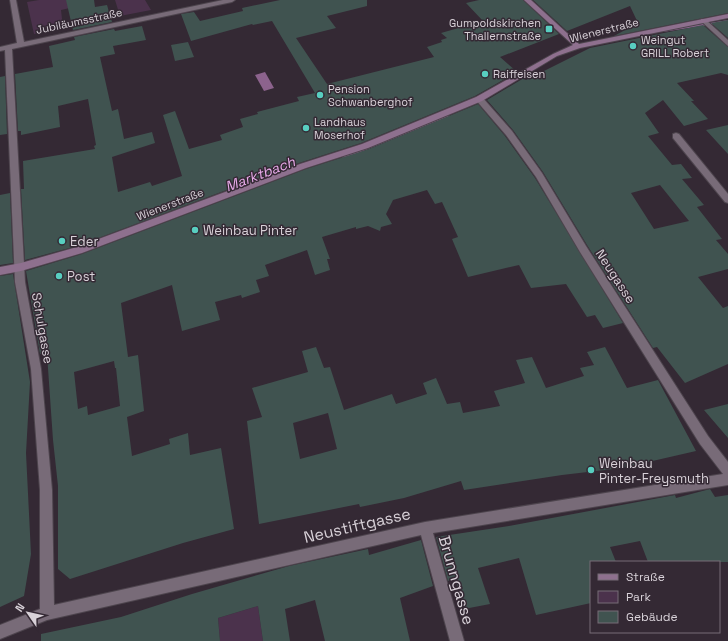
<svg xmlns="http://www.w3.org/2000/svg" width="728" height="641" viewBox="0 0 728 641" font-family="'Space Grotesk',sans-serif">
  <style>
    .green { fill: #4b324c }
    .water { fill: #8c638d }
    .lines { fill: none; stroke-linecap: round; stroke-linejoin: round }
    .stream { fill: #8c638d; fill-rule: evenodd }
    .building { fill: #405350; fill-rule: evenodd }
    .street-casing { stroke: #4d444d; stroke-width: 2 }
    .secondary-casing { stroke: #4d444d; stroke-width: 2 }
    .street { fill: #786b78; fill-rule: evenodd }
    .secondary { fill: #8e708e; fill-rule: evenodd }
    .poi-dot { fill: #58cec0; stroke: #342934; stroke-width: 1.5 }
    .labels { text-anchor: middle; stroke-width: 3; stroke-linejoin: round; paint-order: stroke }
    .far-street-label { font-size: 11px; fill: #d8d1d8; stroke: #342934 }
    .far-poi-label { font-size: 11px; fill: #d8d1d8; stroke: #342934; text-anchor: start }
    .poi-label { font-size: 13px; fill: #d8d1d8; stroke: #342934; text-anchor: start }
    .street-label { font-size: 13px; fill: #d8d1d8; stroke: #342934 }
    .water-label { font-size: 14px; font-style: italic; fill: #eaacec; stroke: #342934 }
    .near-street-label { font-size: 16px; fill: #d8d1d8; stroke: #342934 }
  </style>
  <rect width="100%" height="100%" fill="#342934"/>
  <path class="green" d="M39,0h46l2,4 -26,6 2,18 -29,6 -7,-32z
    M115,0h30l6,10 -31,6z
    M258,606l5,35h-43l-2,-23z"/>
  <path class="water" d="M265,72l9,16 -10,3 -9,-16z"/>
  <g class="lines">
    <path class="stream" d="M728,20v2l-65,10 -2,-1 2,-1z
      M446,115h2l2,1 -104,42 -2,1 -2,-2v-1z"/>
  </g>
  <path class="building" d="M66,0h28l1,7 12,-2 5,17 -39,8z
    M280,0h87v6l-40,10 9,12 -40,10 31,46 107,-27 -7,-10 15,-5 -1,-2 6,-2 -6,-5 42,-12 -17,-18 13,-3h44l36,34 -59,23 17,15 -42,24 -114,47 -62,20 -222,83 -52,14 -4,-71h3l-1,-28 72,-12 -1,-3 2,-1 -8,-46 -30,7 2,21 -39,8v-4h-3l-3,-57 38,-7 -4,-21 26,-6 -1,-3 40,-8 1,2 27,-5 4,14 -33,6 2,8 -15,3 12,54 6,-2 6,30 28,-7 3,11 -43,14 6,35 32,-10 2,4 30,-10 -19,-61 12,-4 14,38 33,-9 -2,-5 23,-8 -3,-8 18,-5 -1,-2 42,-11 -2,-4 18,-4 -43,-72 -19,4 -1,-1 -61,17 -10,-27 13,-2 6,9 43,-10 -1,-3z
    M533,0h195v13l-114,23 24,-13 -8,-17 -63,25z
    M728,20v18l-17,-15z
    M703,25l25,22v28l-7,-2 -44,10 17,18h-3l17,18 -24,7 -21,-26 -18,13 14,20 -11,3 24,29 9,-1 11,14 -10,1 22,26 -7,2 25,32 -6,1 12,14v15l-30,8 25,31 5,-2v58l-43,19 -28,-36 -4,1 -66,-103 -44,-73 -30,-42 -26,-30 37,-22 2,2 64,-32zM660,185l29,36 -35,8 -23,-36z
    M188,42l6,15 -19,4 -4,-16z
    M5,76l2,58 -7,1v-58z
    M478,104l27,32 30,42 88,145 -20,5 -8,-13 -8,2 -21,-33 -35,4 -12,-23 -51,12 -16,-38 6,-2 -16,-35 -7,2 -8,-14 -34,10 -7,14 6,10 -11,3 -1,4 -12,-5 -12,3v-2l-34,10 8,22h-3l3,11 -15,5 -8,-25 -42,15 4,11 -13,4 4,12 -18,6 -1,-3 -26,7 5,18 -38,11 -10,-46 -51,18 7,54 10,-2 6,56 -17,6 5,39 38,-12 -1,-5 19,-6 2,22 31,-7 13,81 -51,14 -113,36 -12,-10v-83l-5,-46 -6,-86h-7l-14,-83 56,-17 224,-85 63,-20zM114,361l1,7h1l4,38 -32,9 -1,-9 -9,3 -4,-37z
    M728,125v29l-22,-24z
    M10,193l3,70 -13,2v-70z
    M13,274l17,108 -4,71 5,101 -7,42 -24,11v-331z
    M316,347l8,21 6,-1 14,43 48,-16 4,10 31,-10 -4,-11 13,-5 11,26 13,-2 3,11 37,-7 -6,-15 31,-8 -9,-23 16,-3 14,31 38,-12 -4,-8 14,-3 -7,-13 18,-5 22,41 31,-8 38,71 -74,17 -60,7 -98,15 -3,-9 -57,17 -44,9 -1,-3 -100,20 -12,-103 15,-4 -10,-29 56,-16 -6,-21zM328,413l9,36 -37,10 -7,-36z
    M728,404v34l-24,-28z
    M710,489l5,8 13,-2v67h-80l-8,-21 -30,6 6,15h-25v41l-55,12 -17,-57 -41,10 12,36 -26,5 -9,-31 -7,3 -12,-44 73,-11 166,-31 1,3z
    M421,540l12,46 -33,12 10,43h-85l-10,-41 -30,9 5,32h-27l-5,-35 -40,12 2,23h-179v-7l80,-17 71,-23 97,-28 79,-17 1,6z"/>
  <g class="lines">
    <defs>
      <path id="street" d="M10,0h6l8,42 199,-42h12l-3,2 -220,47 13,233 16,87 11,121 2,115 371,-83 298,-48 -23,-30 -120,-192 -44,-75 -30,-42 -31,-36 4,-2h3l30,34 30,42 44,73 122,190 20,26v23l-295,48 31,108h-14l-29,-106 -374,85 -47,19v-14l40,-16v-119l-9,-121 -16,-87 -10,-232 -5,1v-4l17,-4z
        M701,19h4l23,21v6l-27,-25z
        M676,133l3,1 49,60v9l-3,-1 -52,-64v-4z"/>
      <path id="secondary" d="M524,0h7l48,44 149,-30v4l-148,30 -23,8 -75,45 -114,47 -62,20 -224,85 -61,18 -21,4v-8l21,-4 56,-16 223,-83 62,-20 114,-47 77,-43 20,-9z"/>
    </defs>
    <use href="#street" class="street-casing"/>
    <use href="#secondary" class="secondary-casing"/>
    <use href="#street" class="street"/>
    <use href="#secondary" class="secondary"/>
  </g>
  <g class="poi-dot">
    <rect x="545" y="25" width="8" height="8" rx="2"/>
    <circle cx="633" cy="46" r="4"/>
    <circle cx="485" cy="74" r="4"/>
    <circle cx="320" cy="95" r="4"/>
    <circle cx="306" cy="128" r="4"/>
    <circle cx="195" cy="230" r="4"/>
    <circle cx="62" cy="241" r="4"/>
    <circle cx="59" cy="276" r="4"/>
    <circle cx="591" cy="470" r="4"/>
  </g>
  <g class="labels">
    <g class="far-street-label">
      <text transform="translate(79 21) rotate(-12)" y="4">Jubiläumsstraße</text>
      <text transform="translate(604 30) rotate(-14)" y="4">Wienerstraße</text>
      <text transform="translate(170 204) rotate(-21)" y="4">Wienerstraße</text>
    </g>
    <g class="far-poi-label">
      <text x="541" y="27" text-anchor="end">Gumpoldskirchen<tspan x="541" dy="13">Thallernstraße</tspan></text>
      <text x="641" y="44">Weingut<tspan x="641" dy="13">GRILL Robert</tspan></text>
      <text x="493" y="78">Raiffeisen</text>
      <text x="328" y="93">Pension<tspan x="328" dy="13">Schwanberghof</tspan></text>
      <text x="314" y="126">Landhaus<tspan x="314" dy="13">Moserhof</tspan></text>
    </g>
    <g class="poi-label">
      <text x="203" y="235">Weinbau Pinter</text>
      <text x="70" y="246">Eder</text>
      <text x="67" y="281">Post</text>
      <text x="599" y="468">Weinbau<tspan x="599" dy="15">Pinter-Freysmuth</tspan></text>
    </g>
    <g class="street-label">
      <text transform="translate(616 276) rotate(57)" y="5">Neugasse</text>
      <text transform="translate(43 328) rotate(80)" y="5">Schulgasse</text>
    </g>
    <g class="water-label">
      <text transform="translate(260 174) rotate(-21)" y="5">Marktbach</text>
    </g>
    <g class="near-street-label">
      <text transform="translate(357 525) rotate(-13)" y="6">Neustiftgasse</text>
      <text transform="translate(457 580) rotate(74)" y="6">Brunngasse</text>
    </g>
  </g>
  <rect x="590" y="561" width="130" height="72" fill="#342934" stroke="#766c76"/>
  <rect x="598" y="574" width="20" height="6" fill="#8e708e" stroke="#766c76"/>
  <text x="626" y="581" font-size="12" fill="#d8d1d8">Straße</text>
  <rect x="598" y="591" width="20" height="12" fill="#4b324c" stroke="#766c76"/>
  <text x="626" y="601" font-size="12" fill="#d8d1d8">Park</text>
  <rect x="598" y="611" width="20" height="12" fill="#405350" stroke="#766c76"/>
  <text x="626" y="621" font-size="12" fill="#d8d1d8">Gebäude</text>
  <g transform="translate(28 613) rotate(304)" stroke="#342934" stroke-width="3" paint-order="stroke">
  <path d="M0-3L7 15L0 10L-7 15Z" fill="#d8d1d8"/>
  <text y="-6" font-size="11" font-weight="bold" text-anchor="middle" fill="#d8d1d8">N</text>
  </g>
</svg>
